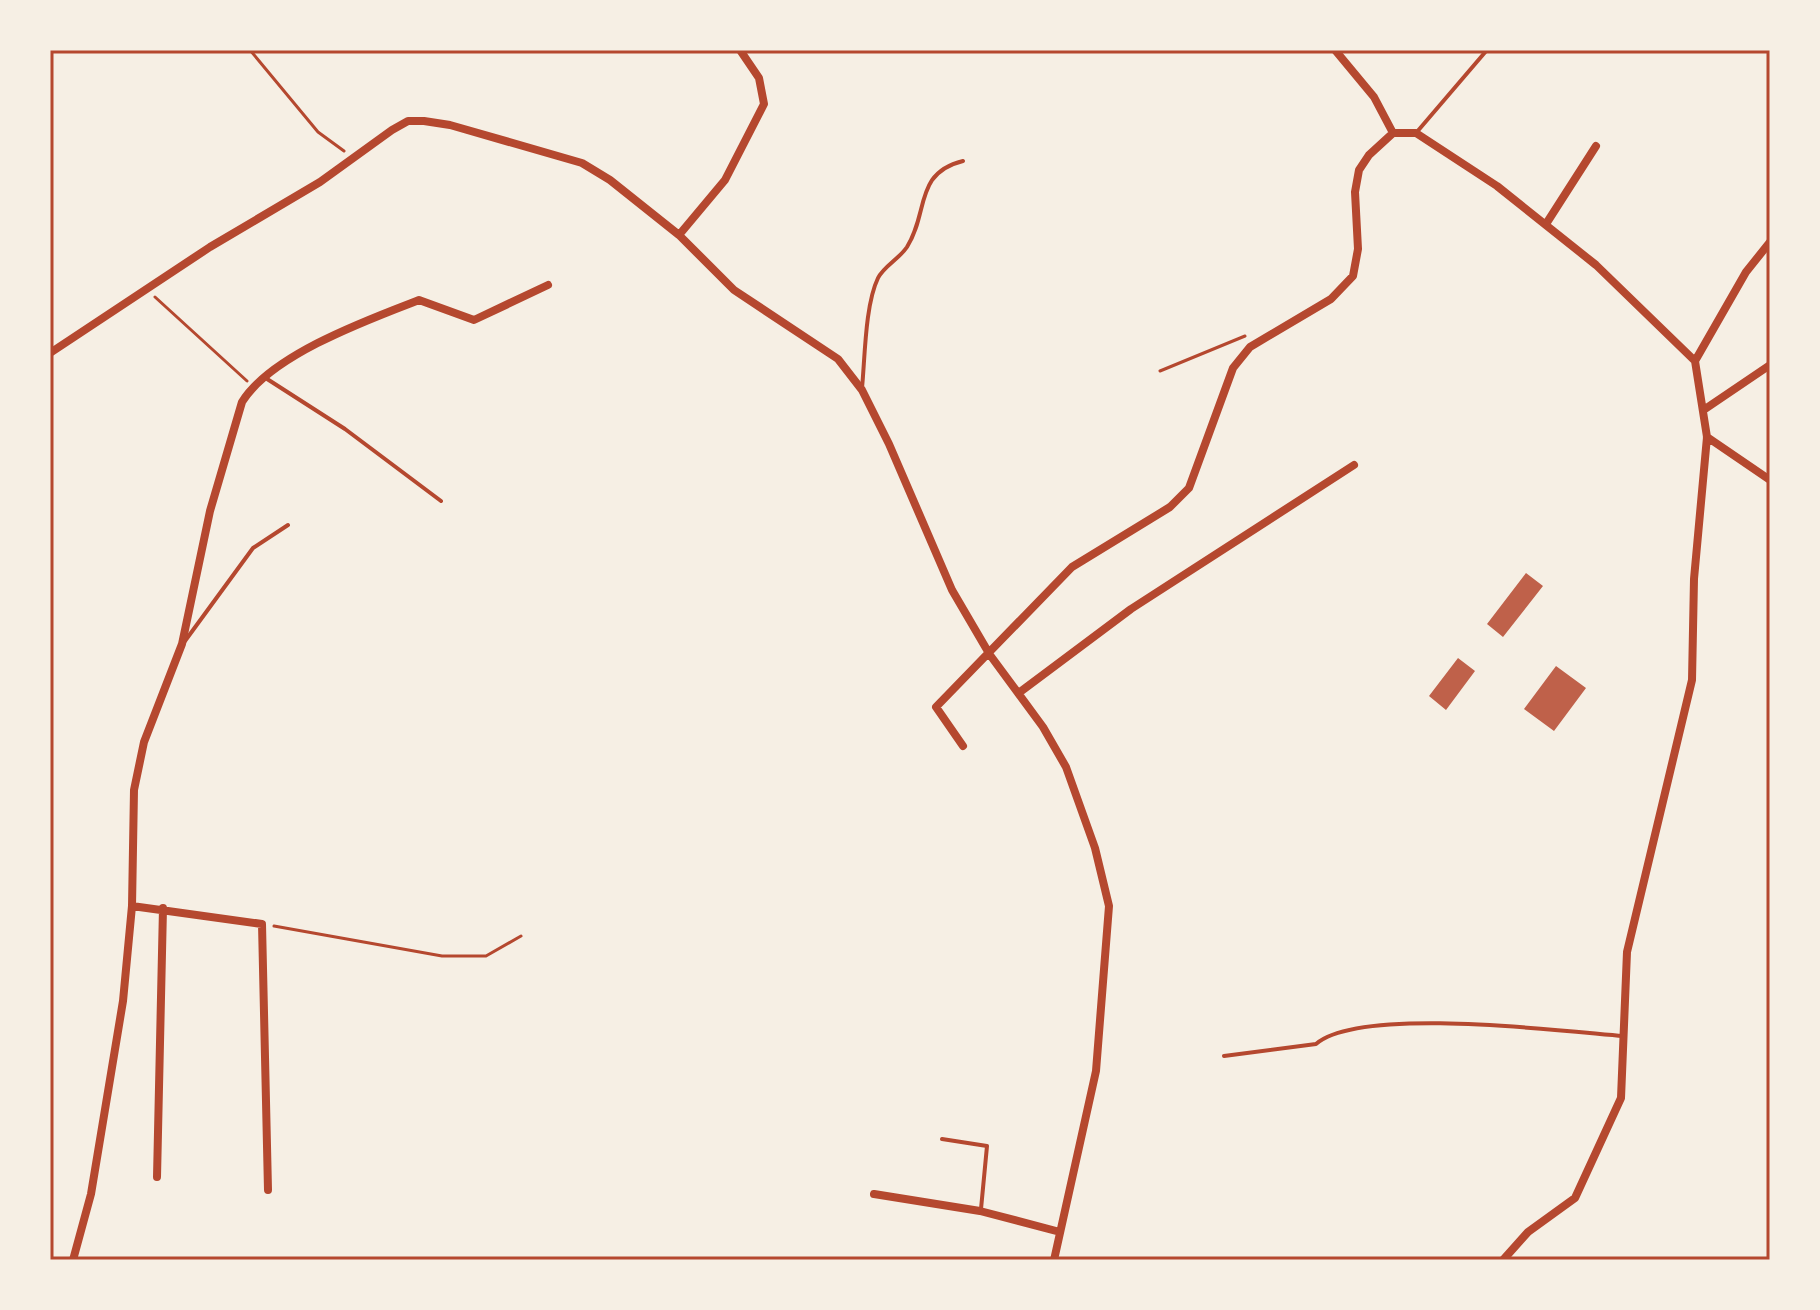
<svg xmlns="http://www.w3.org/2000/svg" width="1820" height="1310" viewBox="0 0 1820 1310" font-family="Ubuntu,sans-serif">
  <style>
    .building { fill: #bf614a }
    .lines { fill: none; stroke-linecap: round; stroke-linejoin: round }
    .path { stroke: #b5482f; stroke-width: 3 }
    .service { stroke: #b5482f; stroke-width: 4 }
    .minor { stroke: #b5482f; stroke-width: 8 }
    .neatline { fill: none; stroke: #b5482f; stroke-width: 3 }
  </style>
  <rect width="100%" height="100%" fill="#f6efe4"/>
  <path class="building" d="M1526,573l17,13 -40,51 -16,-13z
    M1458,658l17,13 -29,39 -17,-14z
    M1556,666l30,22 -32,43 -30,-22z"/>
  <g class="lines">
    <path class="path" d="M250,50l68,82 26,19
      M155,297l92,84
      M1160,371l85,-35
      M274,926l168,30h44l35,-20"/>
    <path class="service" d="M1416,133l71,-83
      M264,377l81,52 96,72
      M862,388c3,-30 3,-83 16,-110 6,-12 21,-19 29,-31 22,-35 7,-74 56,-86
      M185,641l68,-93 35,-23
      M1224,1056l92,-12c44,-38 246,-13 307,-8
      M942,1139l45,7 -6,63"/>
    <path class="minor" d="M1335,50l39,47 19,36
      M1393,133h23l81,53 99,79 99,96
      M1546,224l50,-78
      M679,235l46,-55 39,-76 -5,-26 -19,-28
      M50,353l160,-106 110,-65 72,-52 16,-9h16l26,4 132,38 28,17 69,55 55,55 104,69 24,31 27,54 63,146 38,65 53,72 23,40 29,81 14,58 -13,165 -42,189
      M1705,409l65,-44
      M1707,437l63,43
      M1020,692l111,-83 223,-144
      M963,746l-27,-39 136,-140 98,-60 19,-19 44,-120 17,-21 81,-48 22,-23 5,-27 -3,-57 4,-22 10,-15 24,-22
      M132,906l130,18 6,266
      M157,1177l6,-269
      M874,1194l106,17 80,21
      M73,1260l18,-66 32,-193 9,-95 2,-116 10,-48 38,-98 28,-133 32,-109c29,-47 125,-82 177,-102l55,20 74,-35
      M1503,1260l25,-28 47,-34 46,-100 6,-146 65,-272 2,-101 13,-142 -12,-76 51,-89 24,-30"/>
  </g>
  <rect width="1820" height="1310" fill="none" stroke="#f6efe4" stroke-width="104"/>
  <rect x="52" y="52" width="1716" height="1206" class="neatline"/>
</svg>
